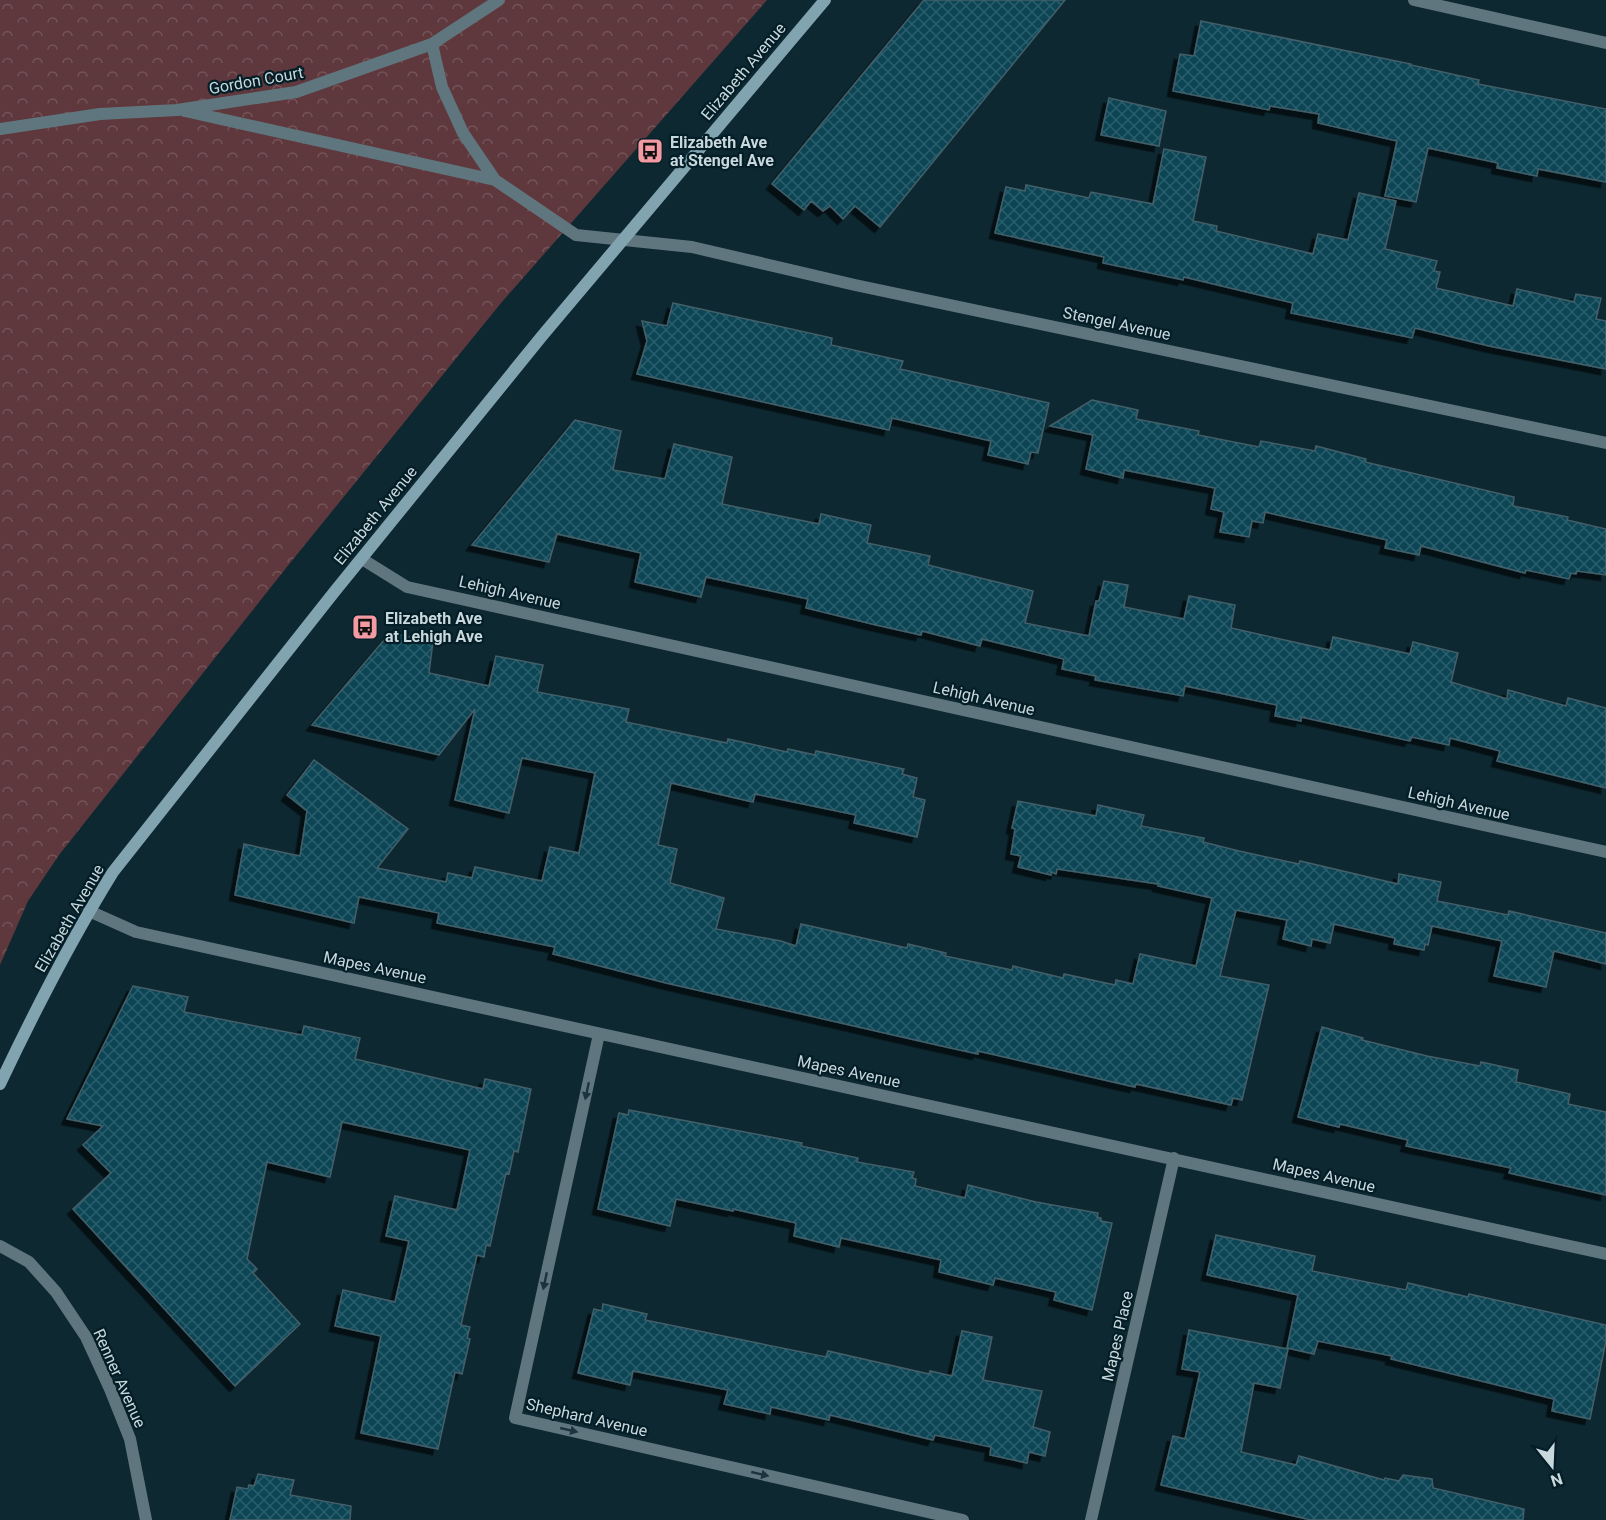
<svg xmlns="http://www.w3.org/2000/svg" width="1606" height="1520" viewBox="0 0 1606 1520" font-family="Roboto,sans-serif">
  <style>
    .park { fill: url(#park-crowns) }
    .building { fill: url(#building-cross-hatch); stroke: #445f69; stroke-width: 1.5; filter: url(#shadow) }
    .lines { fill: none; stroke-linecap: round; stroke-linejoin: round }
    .street { stroke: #60767e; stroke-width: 12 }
    .secondary { stroke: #82a4b1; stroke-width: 12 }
    .oneway { fill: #1b343d }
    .labels { text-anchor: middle; stroke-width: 4.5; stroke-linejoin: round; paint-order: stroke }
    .street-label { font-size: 16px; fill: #c9d8dd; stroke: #041e27 }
    .poi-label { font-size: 16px; font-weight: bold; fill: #c9d8dd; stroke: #041e27; text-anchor: start }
  </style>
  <defs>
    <pattern id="park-crowns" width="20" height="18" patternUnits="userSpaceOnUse" patternTransform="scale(1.5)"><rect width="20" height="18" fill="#5e383c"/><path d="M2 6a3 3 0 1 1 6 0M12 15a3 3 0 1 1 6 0" fill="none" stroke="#745458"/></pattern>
    <pattern id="building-cross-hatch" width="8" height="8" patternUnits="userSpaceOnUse" patternTransform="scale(1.5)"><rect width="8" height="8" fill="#0a4455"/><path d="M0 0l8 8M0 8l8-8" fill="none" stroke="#2c5e6d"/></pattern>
    <filter id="shadow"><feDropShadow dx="-5.5" dy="5.5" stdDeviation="0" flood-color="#0009"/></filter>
  </defs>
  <rect width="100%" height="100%" fill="#0d2831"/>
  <path class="park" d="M0,0h767l-266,303 -215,265 -227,287 -31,46 -28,64z"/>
  <path class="building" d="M924,0h141l-185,227 -25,-21 -12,13 -13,-13 -7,5 -12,-10 -7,9 -32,-26z
    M1201,21l210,43v1l68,15 -1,4 128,25v73l-68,-13 -1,7 -40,-8 1,-5 -70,-15 -12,54 -31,-6 12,-55 -79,-18 1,-9 -49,-8 -1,4 -96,-19 7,-37 14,2z
    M1109,98l57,13 -7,35 -58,-11z
    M1164,149l42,8 -13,64 24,5 -1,5 97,23 5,-20 30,6 11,-47 37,8 -11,48 52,12 -3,10 6,1 -4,16 77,18 4,-17 57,13 2,-8 25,4 -5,21 10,2v48l-117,-23 -74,-18 -3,10 -121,-25 2,-10 -109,-26 -1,3 -80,-17 1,-6 -109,-24 11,-46 19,4 1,-6 63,13 2,-6 62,12z
    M673,303l159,35 -1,7 72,16 -3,8 149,34 -11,50 -7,-1 -3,12 -40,-9 3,-14 -99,-23 -3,12 -252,-56 10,-33 -5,-20 25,5z
    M1092,400l46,10 -2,9 63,12 -1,4 61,12 2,-6 54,10 1,-5 50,13 -1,3 149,35 -1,9 55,11 -1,3 39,9v46l-29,-4 -1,3 -5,-1 -2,6 -43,-9 -1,3 -104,-27 -2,9 -34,-7 2,-8 -122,-28 -2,11 -11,-2 -3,16 -29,-5 4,-20 -13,-3 4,-21 -91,-18 -1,8 -37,-9 7,-34 -43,-9z
    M575,420l46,11 -8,39 52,9 9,-35 58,13 -10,47 97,20 2,-10 50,11 -4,18 63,13 -2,9 105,26 -8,32 64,13 7,-35h3l5,-20 24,4 -4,22 60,12 5,-23 46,9 -4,23 99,22 3,-13 77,17 3,-12 45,11 -7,29 56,17 1,-9 58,16 2,-8 38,10v80l-109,-27 3,-10 -50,-13 -1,7 -37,-8 -2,4 -109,-24v4l-26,-5 2,-11 -92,-19 -2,10 -88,-16 1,-4 -34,-7 2,-10 -82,-20 -2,7 -58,-15 -1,4 -45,-10 -70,-17 2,-9 -102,-22 -5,20 -66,-15 6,-29 -84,-19 -8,28 -77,-17z
    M390,633l43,8 -4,32 60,13 7,-30 47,9 -6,27 92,17 -3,13 101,21 1,-4 59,13 1,-3 27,6 1,-4 88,18 -2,5 15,4 -4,19 12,3 -8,37 -63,-14 2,-8 -101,-21 -2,8 -82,-19 -13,62 19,4 -7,34 54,15 -8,31 65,12 15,5 5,-22 106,24 1,-4 38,9 -1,3 67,14 1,-4 50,12 1,-4 51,11 1,-5 17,4 7,-30 56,12 16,-68 -54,-12v-2l-101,-15 -1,5 -5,-2v3l-33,-8 3,-11 -10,-2 4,-25 -3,-1 6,-27 78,15 2,-11 46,10 -3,11 63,12 -1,4 36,9 60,13 1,-3 98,23 1,-10 42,8 -4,19 71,14 1,-4 97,22v31l-52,-13 -8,36 -52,-11 8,-35 -70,-15 -4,19 -3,-1 -1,6 -30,-6 1,-6 -61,-14 -4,19 -18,-4 -1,7 -28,-7 4,-19 -51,-10 -16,66 49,9 -27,115 -9,-2 -2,7 -95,-21 -1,3 -157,-36v3l-41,-9 -271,-62 -113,-29 2,-7 -118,-24 2,-10 -80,-16 -5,26 -119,-28 9,-51 56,12 7,-45 -20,-16 27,-35 94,69 -31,39 69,14 2,-9 24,5 3,-11 67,14 8,-34 29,6 16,-80 -73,-15 -13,55 -54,-13 20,-91 -36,46 -127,-30z
    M133,986l55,11 -4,15 118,23 2,-9 56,12 -5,21 128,30 2,-10 46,10 -13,63 -4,-1 -5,23 -3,-1 -16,73 -4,-1 -2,12 -7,-2 -16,70 9,2 -3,11 3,1 -8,35 -7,-2 -17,77 -77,-16 20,-97 -46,-10 8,-36 52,12 14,-61 -23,-5 9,-40 62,14 13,-60 -128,-28 -12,55 -63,-15 -20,97 10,10 -4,4 47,51 -65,62 -162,-177 38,-36 -28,-28 20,-19 -36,-7z
    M1322,1027l41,11 -1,2 65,16 53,10 1,-4 37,8 -2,12 54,12 -2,10 38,8v83l-97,-22 2,-5 -105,-22 2,-6 -68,-16 -1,3 -41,-10z
    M629,1110l173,33 -1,3 57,12 -1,4 57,10 -2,6 4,1 -1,7 50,12 3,-13 68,17 62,11 -1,4 4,1v3l11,2 -20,87 -38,-10 2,-8 -61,-14 -2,7 -54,-13 2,-12 -100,-22 -2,9 -45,-11 2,-13 -63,-14v2l-57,-12 -6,27 -72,-17 21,-96 9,2z
    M1216,1235l99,21 -3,15 94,19 2,-7 60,14 1,-3 137,31v16l-16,78 -38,-8 2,-12 -163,-40 1,-3 -74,-15 -4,13 -27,-6 11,-53 -91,-20z
    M603,1304l44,10 -2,6 181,37 2,-6 101,23 1,-3 22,5 10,-45 30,6 -9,43 59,11 -9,36 17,5 -5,24 -16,-4 -2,11 -37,-8 1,-8 -56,-12 -2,5 -103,-25 -1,5 -58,-13 -1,7 -46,-10 4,-14 -95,-19 -3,14 -52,-12 16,-64 8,2z
    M1189,1330l99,19 -8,39 -26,-5 -13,69 55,13 3,-9 85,24 1,-2 14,3 4,-6 29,4 1,9 91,21 -1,11h-212l-150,-35 12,-49 12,3 15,-67 -18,-3z
    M258,1474l36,6 -4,15 61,11 -1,14h-120l7,-33 11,2 1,-4 5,1z"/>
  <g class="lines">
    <path class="street" d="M1414,0l192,43
      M432,44l10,43 21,46 32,47 81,55 116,12 163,38 751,158
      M185,111l310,69
      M0,129l100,-15 77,-4 119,-18 136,-48 67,-44
      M362,559l45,28 1199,265
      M89,911l47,21 1470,322
      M599,1034l-84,384 448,102
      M0,1246l29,16 27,30 30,45 24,52 20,50 16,81
      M1091,1520l83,-362"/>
    <path class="secondary" d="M0,1084c34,-72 71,-144 113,-212l222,-281 207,-255 283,-336"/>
  </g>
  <defs><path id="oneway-solid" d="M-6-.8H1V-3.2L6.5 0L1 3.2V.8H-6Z" transform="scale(1.5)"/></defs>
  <g class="oneway">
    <use href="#oneway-solid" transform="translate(587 1091) rotate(102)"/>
    <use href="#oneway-solid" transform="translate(545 1281) rotate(102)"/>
    <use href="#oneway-solid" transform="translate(569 1430) rotate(13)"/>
    <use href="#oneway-solid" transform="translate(760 1474) rotate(13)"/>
  </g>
  <defs>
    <symbol id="bus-square" viewBox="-11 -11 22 22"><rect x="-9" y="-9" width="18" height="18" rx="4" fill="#f49aa3" stroke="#041e27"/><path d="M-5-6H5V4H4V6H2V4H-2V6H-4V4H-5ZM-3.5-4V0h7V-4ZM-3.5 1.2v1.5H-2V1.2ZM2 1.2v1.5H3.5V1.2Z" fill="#111"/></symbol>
  </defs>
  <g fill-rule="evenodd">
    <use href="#bus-square" x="635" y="136" width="30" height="30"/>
    <use href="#bus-square" x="350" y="612" width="30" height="30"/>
  </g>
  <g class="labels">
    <g class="street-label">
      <text transform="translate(743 71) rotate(-50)" y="6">Elizabeth Avenue</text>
      <text transform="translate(256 80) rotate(-10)" y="6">Gordon Court</text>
      <text transform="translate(1117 323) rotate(12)" y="6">Stengel Avenue</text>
      <text transform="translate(375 515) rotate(-51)" y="6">Elizabeth Avenue</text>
      <text transform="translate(510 592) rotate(13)" y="6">Lehigh Avenue</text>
      <text transform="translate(984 698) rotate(13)" y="6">Lehigh Avenue</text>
      <text transform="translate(1459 803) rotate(13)" y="6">Lehigh Avenue</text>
      <text transform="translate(69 918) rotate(-60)" y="6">Elizabeth Avenue</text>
      <text transform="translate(375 967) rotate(12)" y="6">Mapes Avenue</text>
      <text transform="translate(849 1071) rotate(12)" y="6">Mapes Avenue</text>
      <text transform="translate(1324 1175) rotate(13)" y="6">Mapes Avenue</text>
      <text transform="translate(1117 1336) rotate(-77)" y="6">Mapes Place</text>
      <text transform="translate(120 1378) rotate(66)" y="6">Renner Avenue</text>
      <text transform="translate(587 1417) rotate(13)" y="6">Shephard Avenue</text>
    </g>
    <g class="poi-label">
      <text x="670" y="148">Elizabeth Ave<tspan x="670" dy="18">at Stengel Ave</tspan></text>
      <text x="385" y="624">Elizabeth Ave<tspan x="385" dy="18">at Lehigh Ave</tspan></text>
    </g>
  </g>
  <g transform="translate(1552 1466) rotate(162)" stroke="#041e27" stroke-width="4.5" paint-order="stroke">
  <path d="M0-4.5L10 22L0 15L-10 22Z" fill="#c9d8dd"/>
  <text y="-9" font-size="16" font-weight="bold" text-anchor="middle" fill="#c9d8dd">N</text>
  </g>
</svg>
